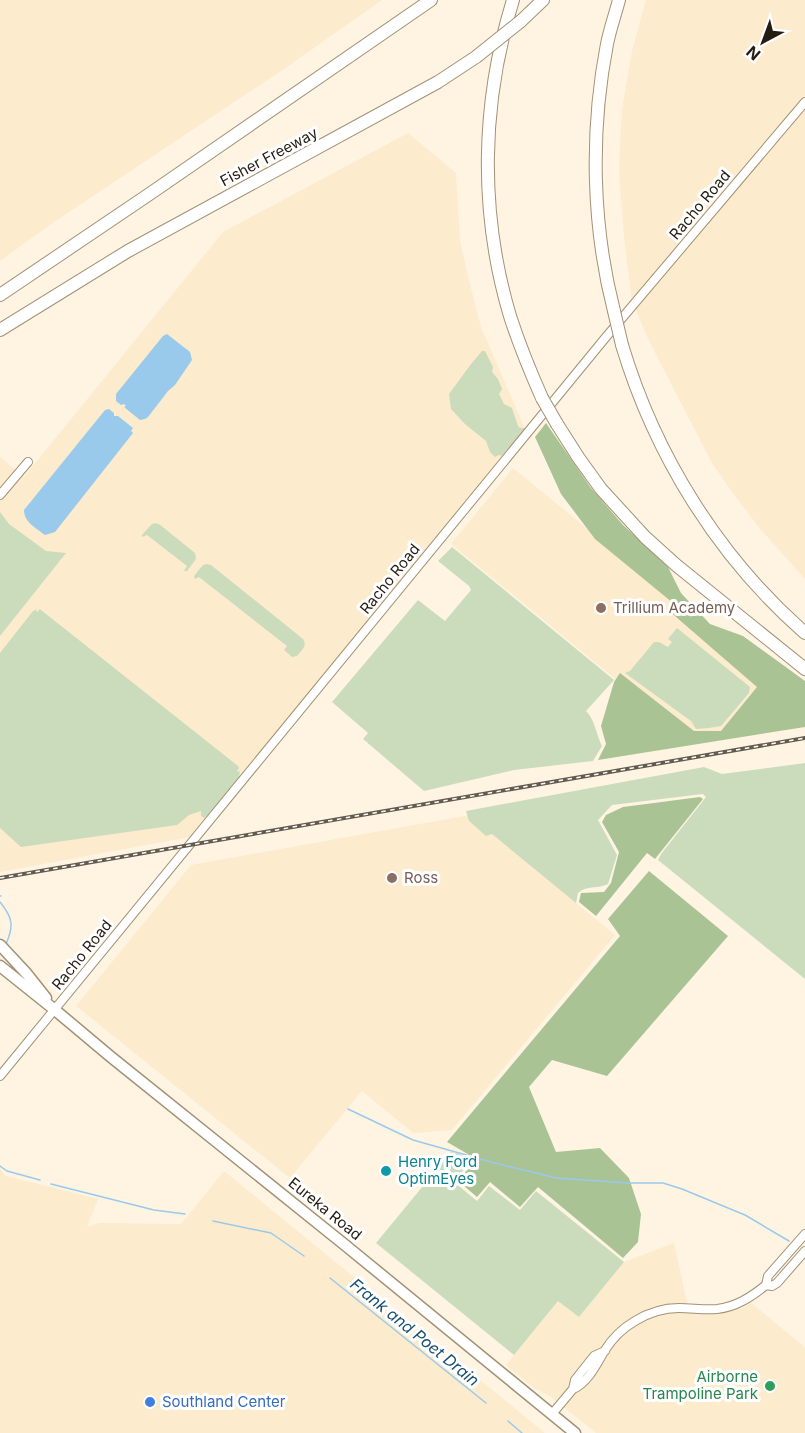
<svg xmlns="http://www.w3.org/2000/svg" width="805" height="1433" viewBox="0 0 805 1433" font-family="Inter,sans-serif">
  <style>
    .built { fill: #fcebcd }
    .green { fill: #cbdcbd }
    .forest { fill: #aac395 }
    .water { fill: #99caeb }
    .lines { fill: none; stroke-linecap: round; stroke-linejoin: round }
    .stream { stroke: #99caeb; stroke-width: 1.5 }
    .minor-casing { stroke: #a29175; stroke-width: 10 }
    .major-casing { stroke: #a29175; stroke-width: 13 }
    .highway-casing { stroke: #a29175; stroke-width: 14 }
    .minor { stroke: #fff; stroke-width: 8 }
    .major { stroke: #fff; stroke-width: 10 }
    .highway { stroke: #fff; stroke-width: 12 }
    .rail-casing { stroke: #635b4e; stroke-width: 4 }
    .rail { stroke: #fff; stroke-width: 1.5; stroke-dasharray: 4.5; stroke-linecap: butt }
    .highway-bridge-casing { stroke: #a29175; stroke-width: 14; stroke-linecap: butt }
    .highway-bridge { stroke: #fff; stroke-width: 12 }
    .education-dot { fill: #8d6e63; stroke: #fff; stroke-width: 2 }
    .culture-dot { fill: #0f9aa8; stroke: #fff; stroke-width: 2 }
    .leisure-dot { fill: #2e9e5b; stroke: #fff; stroke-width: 2 }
    .shop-dot { fill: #3f7fe0; stroke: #fff; stroke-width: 2 }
    .labels { text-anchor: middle; stroke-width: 6; stroke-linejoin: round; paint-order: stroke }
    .street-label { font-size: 15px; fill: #231c11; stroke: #fff }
    .education-label { font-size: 15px; fill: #785e54; stroke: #fff; text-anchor: start }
    .culture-label { font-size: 15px; fill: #0d838f; stroke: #fff; text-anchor: start }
    .leisure-label { font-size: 15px; fill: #27864d; stroke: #fff; text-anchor: end }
    .shop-label { font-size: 15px; fill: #366cbe; stroke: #fff; text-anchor: start }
    .water-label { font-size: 16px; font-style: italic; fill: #165070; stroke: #fff }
  </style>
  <rect width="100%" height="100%" fill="#fff4e2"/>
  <path class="built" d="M0,0h382l-95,67 -233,155 -54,39z
    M646,0h159v96l-173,206 -8,-65 -5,-66 3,-62 10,-58z
    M805,107v472l-44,-49 -29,-38 -20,-29 -63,-122 -14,-33z
    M408,133l48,40 4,67 9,41 12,46 44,102 -335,408 -190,35v-415l24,20 199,-245z
    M513,468l165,135 -8,10 93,77 -40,48 -30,5 -242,-199z
    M470,815l145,120 -163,195 -39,3 -51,-42 -72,87 -214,-172 115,-141z
    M0,1170l6,6 92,23 -11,28 12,-4 82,1 43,-53 321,262h-545z
    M674,1243l15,69 11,2 27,-2 16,-4 8,-5 54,44v86h-209l-45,-36 -18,-10 -27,-22 53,-65 20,17 45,-55z"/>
  <path class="green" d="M482,351h3l8,16 -1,5 6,7 4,10 -3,5 5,10 8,4 6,18 2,2h7l-25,28 -3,-1 -4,2 -5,-5 -4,-11 -21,-17 -14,-15 -2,-15 22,-30z
    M0,512l9,12 37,27 20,2 -66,83z
    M154,523l5,1 36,29 1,6 -9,12h-3l3,-5 -40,-31 -5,2v-2l9,-10z
    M452,547l162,133 -28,31c9,9 10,23 16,35l-9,15 -79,9 -90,21 -61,-52 5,-6 -36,-31 86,-102 27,21 26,-31 -2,-4 -31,-25z
    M207,564l4,1 92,74c5,7 -2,12 -6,17l-5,1 -8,-7 3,-4 -88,-69 -4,2 -1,-3 9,-11z
    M37,609l-1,2 1,1 3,-3 1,1 197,156 1,2 -2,3 2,1 1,-2 -1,8 -29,35 -6,5 -3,-2v-5l-12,4 -12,10 -156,22 -21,-19v-175l33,-42z
    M677,628l73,59 -1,6 -28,33 -12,2 -13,1 -5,-8 -66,-48 5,-2 24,-29h5l9,5 4,-5 -4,-3z
    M805,763v216l-147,-119 3,-6 45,-57 -3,-3 -91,11 -14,15 19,35 -9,29c-10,5 -22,1 -30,9l-2,10 -84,-69 -6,2 -17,-15 -3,-10 238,-44 18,7z
    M451,1152l22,6 -19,24 23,19 12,-15 31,24 16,-19 88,71 -45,55 -21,-16 -44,54 -138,-112z"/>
  <path class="forest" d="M546,423l45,65 32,37 45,42 13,26 29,31 33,12 62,45v46l-207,33 8,-16 -5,-18 13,-44 6,-9 74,58h27l36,-44 -88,-76 4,-8 -78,-64 -34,-45 -26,-57z
    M700,797l3,2 -48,60 -8,-6 -51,63 -17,-14 2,-9 23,-1 7,-9 8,-31 -17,-30 4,-7 17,-8z
    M649,871l79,65 -121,140 -55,-16 -23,27 27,65 44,-4 29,30 12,36 -3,28 -15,16 -85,-71 -18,20 -30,-25 -13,15 -20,-17 21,-20 -31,-18 173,-206 -12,-17z"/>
  <path class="water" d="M167,334l23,18 2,8 -17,25 -7,6 -20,26 -3,2 -5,1 -16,-13 2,-1 -2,-2 -3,1 -5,-4v-7l47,-58z
    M109,409l5,4v3h4l15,12 -2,3 2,2 -78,99 -10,3c-9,-7 -21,-13 -21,-25l81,-100z"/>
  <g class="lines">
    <path class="stream" d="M0,896h1
      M0,902c13,16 14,24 6,42
      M348,1109l65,31 78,22 65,16 72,5h35l19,6 63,26 44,26
      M0,1166l7,5 33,9
      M51,1184l103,26 31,4
      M213,1221l58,12 33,23
      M330,1278l156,125
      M508,1421l14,12"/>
    <defs>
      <path id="minor" d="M0,495l28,-33
        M0,1076l606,-739 199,-235
        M766,1285l2,-9 37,-42
        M573,1389c15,-6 24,-26 32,-39 7,-11 18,-22 30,-29 13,-8 29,-13 44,-13 13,0 25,2 38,1 19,-2 34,-12 49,-24l6,1 5,-3 28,-32
        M552,1414l21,-25 2,-9 19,-24 11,-5"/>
      <path id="major" d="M0,945l27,29 19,24
        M0,966l55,44 56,47 234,188 230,188"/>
      <path id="highway" d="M513,0c-32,104 -34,212 -3,316 9,28 20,55 32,82
        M521,21l22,-21
        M0,295l151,-102 280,-193
        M614,311c-22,-86 -24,-179 -7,-267 3,-15 8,-29 12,-44
        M0,330l128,-79 310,-169 38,-25
        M622,345c33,110 96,212 183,288
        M557,424l21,33 23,32 44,48 31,28 129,104"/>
    </defs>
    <use href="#minor" class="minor-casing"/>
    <use href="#major" class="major-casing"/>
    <use href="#highway" class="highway-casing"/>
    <use href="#minor" class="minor"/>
    <use href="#major" class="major"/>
    <use href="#highway" class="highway"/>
    <defs>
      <path id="rail" d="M0,878l805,-140"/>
    </defs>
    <use href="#rail" class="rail-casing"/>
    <use href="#rail" class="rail"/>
    <defs>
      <path id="highway-bridge" d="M476,57l45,-36
        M614,311l8,34
        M542,398l15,26"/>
    </defs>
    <use href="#highway-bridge" class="highway-bridge-casing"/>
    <use href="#highway-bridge" class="highway-bridge"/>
  </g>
  <g class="education-dot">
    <circle cx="601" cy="608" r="6"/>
    <circle cx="392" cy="878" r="6"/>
  </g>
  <circle class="culture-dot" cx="386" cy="1171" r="6"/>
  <circle class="leisure-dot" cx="770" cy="1386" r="6"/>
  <circle class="shop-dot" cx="150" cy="1402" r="6"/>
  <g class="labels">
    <g class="street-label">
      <text transform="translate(269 157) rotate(-28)" y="5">Fisher Freeway</text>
      <text transform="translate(700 205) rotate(-50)" y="5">Racho Road</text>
      <text transform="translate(390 579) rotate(-51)" y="5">Racho Road</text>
      <text transform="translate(82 955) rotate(-51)" y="5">Racho Road</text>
      <text transform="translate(325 1209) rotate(39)" y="5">Eureka Road</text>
    </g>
    <g class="education-label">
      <text x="613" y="613">Trillium Academy</text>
      <text x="404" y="883">Ross</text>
    </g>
    <g class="culture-label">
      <text x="398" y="1167">Henry Ford<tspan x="398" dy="17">OptimEyes</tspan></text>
    </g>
    <g class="leisure-label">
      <text x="758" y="1382">Airborne<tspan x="758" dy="17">Trampoline Park</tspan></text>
    </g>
    <g class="shop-label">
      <text x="162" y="1407">Southland Center</text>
    </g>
    <g class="water-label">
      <text transform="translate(415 1332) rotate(39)" y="6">Frank and Poet Drain</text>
    </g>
  </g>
  <g transform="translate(763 42) rotate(221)" stroke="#ffffff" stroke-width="4.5" paint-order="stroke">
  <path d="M0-4.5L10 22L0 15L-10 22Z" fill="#231c11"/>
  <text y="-9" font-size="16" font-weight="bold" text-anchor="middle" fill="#231c11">N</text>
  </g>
</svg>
